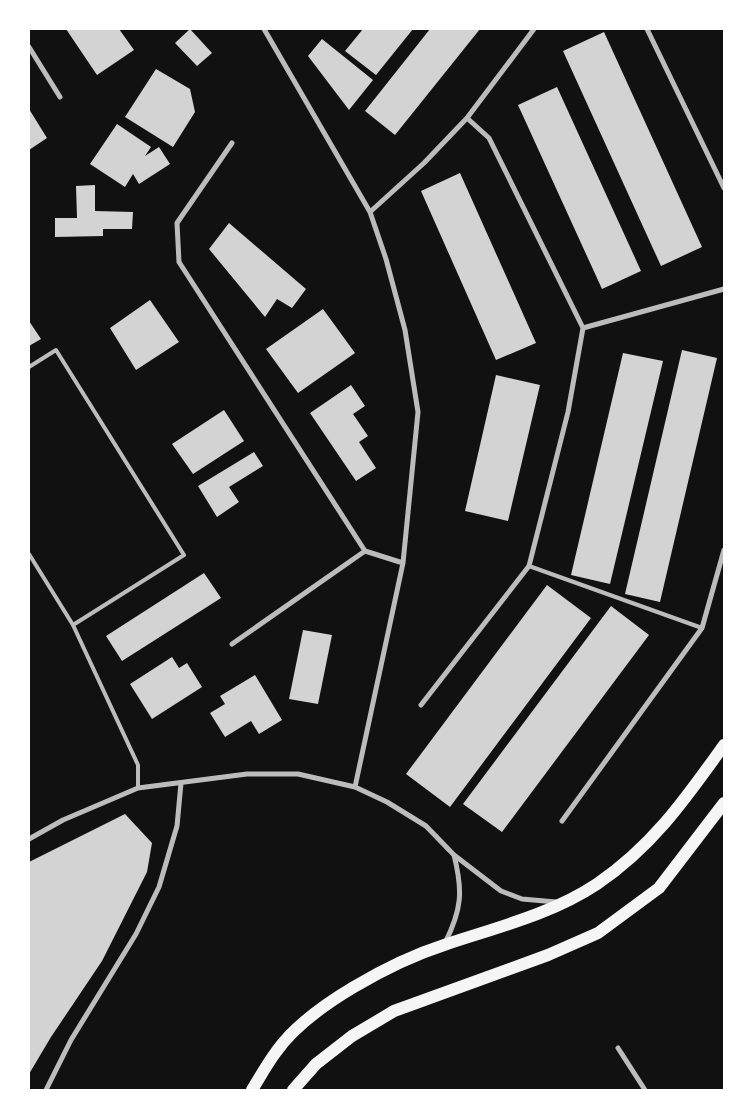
<svg xmlns="http://www.w3.org/2000/svg" width="753" height="1119" viewBox="0 0 753 1119" font-family="Karla,sans-serif">
  <style>
    .building { fill: #d3d3d3 }
    .lines { fill: none; stroke-linecap: round; stroke-linejoin: round }
    .service { stroke: #bcbcbc; stroke-width: 4 }
    .minor { stroke: #bcbcbc; stroke-width: 5 }
    .primary { stroke: #f5f5f5; stroke-width: 12 }
  </style>
  <rect width="100%" height="100%" fill="#111"/>
  <path class="building" d="M66,29h53l15,21 -37,25z
    M190,29l22,24 -15,13 -22,-23z
    M363,29h50l-37,46 -31,-24z
    M430,29h50l-85,106 -30,-24z
    M604,32l98,215 -41,19 -98,-215z
    M322,39l51,41 -24,30 -41,-54z
    M156,69l34,20 5,23 -22,35 -48,-30z
    M557,87l84,184 -39,18 -84,-184z
    M29,109l18,29 -18,12z
    M117,124l34,23 -6,9 14,-9 11,17 -31,20 -6,-10 -8,13 -35,-23z
    M460,173l76,170 -40,17 -75,-169z
    M95,185v26l38,1 -1,17h-29v7l-48,1v-19h22l-1,-32z
    M229,223l77,66 -14,19 -15,-9 -12,18 -56,-68z
    M150,300l29,42 -43,28 -26,-42z
    M323,309l32,44 -57,40 -32,-44z
    M29,321l12,18 -12,7z
    M682,350l35,8 -57,244 -35,-8z
    M623,353l40,8 -53,223 -39,-9z
    M496,375l44,10 -32,136 -43,-10z
    M351,385l14,21 -12,8 15,22 -9,6 17,26 -20,13 -46,-68z
    M224,410l20,31 -51,33 -21,-30z
    M254,452l9,14 -34,21 10,15 -22,15 -19,-31z
    M204,573l17,25 -99,63 -16,-25z
    M547,585l44,33 -141,189 -44,-33z
    M611,606l38,29 -147,197 -39,-28z
    M303,630l29,5 -14,69 -29,-5z
    M172,657l7,11 8,-5 15,24 -50,32 -22,-35z
    M255,675l27,45 -23,14 -8,-13 -26,16 -15,-24 15,-9 -5,-8z
    M125,814l27,29 -5,29 -45,89 -51,76 -22,37v-212z"/>
  <g class="lines">
    <path class="service" d="M29,367l27,-17 128,205 -111,70
      M29,554l44,71 65,140v23
      M529,566l173,62"/>
    <path class="minor" d="M264,29l106,183 16,47 19,71 13,82 -15,151 -48,224
      M647,29l77,159
      M29,47l31,50
      M232,143l-55,80 2,39 186,289
      M370,212l54,-49 43,-45 67,-89
      M583,328l141,-39
      M365,551l38,12
      M232,644l133,-93
      M421,705l108,-139 39,-154 15,-84 -94,-190 -22,-20
      M562,821l140,-193 22,-78
      M29,839l34,-19 75,-32 109,-14h51l57,13 32,15 39,24 28,29 47,36 21,8 34,3
      M445,943c17,-34 18,-52 9,-88
      M618,1048l27,42
      M46,1090l25,-50 65,-106 23,-47 18,-61 4,-43"/>
    <path class="primary" d="M252,1090c8,-13 15,-26 24,-38 32,-46 118,-91 171,-108 51,-17 105,-30 150,-60 56,-38 89,-86 127,-139
      M293,1090l23,-26 36,-28 42,-25 154,-56 50,-22 61,-45 65,-85"/>
  </g>
  <rect width="753" height="1119" fill="none" stroke="#ffffff" stroke-width="60"/>
</svg>
